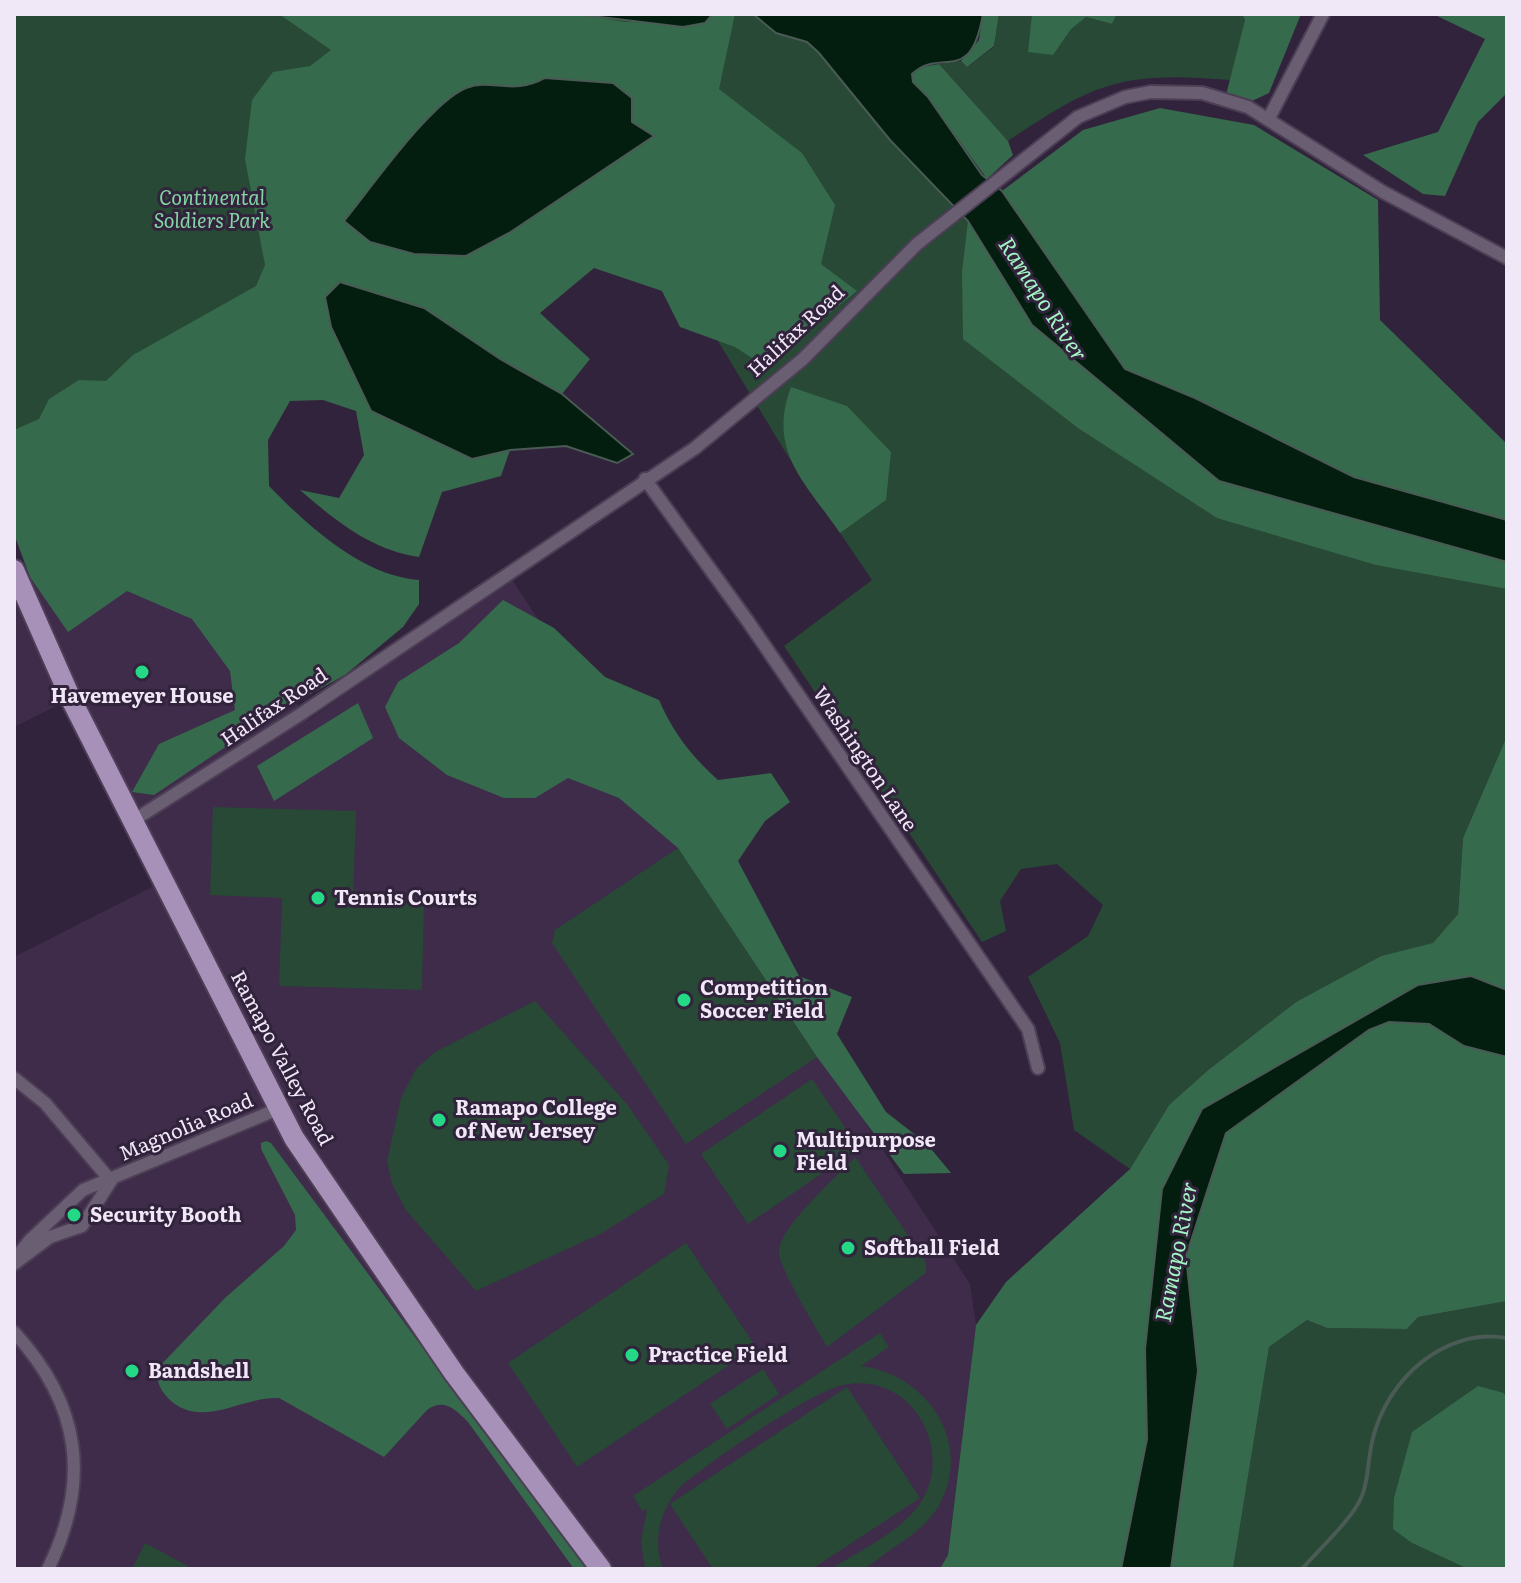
<svg xmlns="http://www.w3.org/2000/svg" width="1521" height="1583" viewBox="0 0 1521 1583" font-family="Literata,serif">
  <style>
    .built { fill: #3f2c4b }
    .green { fill: #274935 }
    .forest { fill: #366a4c; fill-rule: evenodd }
    .water { fill: #031e0f; stroke: #4a5a55; stroke-width: 2 }
    .lines { fill: none; stroke-linecap: round; stroke-linejoin: round }
    .stream { stroke: #4a5a55; stroke-width: 4 }
    .minor-casing { stroke: #4d3e56; stroke-width: 16 }
    .primary-casing { stroke: #4d3e56; stroke-width: 24 }
    .minor { stroke: #695e72; stroke-width: 12 }
    .primary { stroke: #a891b9; stroke-width: 20 }
    .poi-dot { fill: #25d886; stroke: #32233c; stroke-width: 3 }
    .labels { text-anchor: middle; stroke-width: 6; stroke-linejoin: round; paint-order: stroke }
    .park-label { font-size: 20px; font-style: italic; fill: #84d4a3; stroke: #32233c }
    .street-label { font-size: 20px; fill: #f0e7f7; stroke: #32233c }
    .poi-label { font-size: 20px; font-weight: bold; fill: #f0e7f7; stroke: #32233c; text-anchor: start }
    .water-label { font-size: 22px; font-style: italic; fill: #a4f5c3; stroke: #32233c }
  </style>
  <rect width="100%" height="100%" fill="#32233c"/>
  <path class="built" d="M173,479l134,242 204,-143 459,706 6,41 -30,244h-932v-612l148,-75 -92,-183 -56,28v-139z"/>
  <path class="green" d="M14,14h774l102,126 78,81 111,207 428,161v147l-44,102 -5,76 -25,30 -52,12 -85,46 -89,69 -38,34 -39,64 -56,-39 -14,-87 -32,-66 60,-41 15,-31 -46,-41 -36,5 -21,32 6,30 -24,11 -198,-296 88,-66 -86,-127 -166,-273 -606,354z
    M999,14h33l-3,37 57,-34 26,7 5,-10h125l3,6 -14,60c-107,-9 -135,1 -223,61l-69,-77 22,-3 6,6 27,-20z
    M213,807l143,4 -3,88 71,3 -2,88 -143,-4 3,-88 -72,-3z
    M678,848l139,209 -131,87 -134,-201 3,-13z
    M535,1001l92,103 42,61 -5,29 -62,39 -126,58 -70,-81 -14,-26 -5,-23 14,-63 15,-29 19,-17z
    M812,1079l47,69 -111,76 -47,-70z
    M855,1157l71,105v11l-99,74c-11,-20 -46,-75 -48,-94 -2,-24 59,-77 76,-96z
    M686,1243l70,104 -179,120 -69,-104z
    M1507,1301v98l-3,-6 -92,150 56,26h-235l36,-222 38,-27 20,8 80,1 11,-12z
    M880,1333l9,14 -28,19c66,8 114,78 77,141 -11,18 -28,30 -45,41 -9,6 -21,17 -31,21 -9,2 -22,0 -31,0 28,-18 69,-37 88,-64 38,-55 -8,-135 -76,-120 -31,6 -139,80 -164,103 -19,23 -27,53 -16,81h-18l-4,-27 6,-33 -5,2 -9,-15z
    M763,1369l16,25 -52,35 -17,-25z
    M847,1387l73,111 -108,71h-99l-43,-65z
    M145,1543l43,23 -1,3h-55z"/>
  <path class="forest" d="M279,14h296l50,8 80,1 8,-9h22l-16,75 83,64 33,52 -14,59 36,27 -93,75 -29,-19 -55,-20 -18,-36 -68,-23 -54,45 50,46 -28,35 -62,-35 -175,-62 6,30 99,110 42,22 38,-9 -9,26 -59,16 -23,65c-48,-7 -83,-36 -119,-67l39,8 25,-43 -8,-44 -33,-11 -33,1 -22,39 1,46c38,39 93,90 150,94v24l-16,23 -58,48 -69,38 -122,82 -22,-3 27,-48 76,-34 -5,-39 -38,-52 -65,-28 -59,41 -38,-55 -16,-43v-104l25,-11 10,-20 30,-19 27,1 27,-26 123,-69 9,-21 -20,-106 7,-59 21,-28 37,-6 21,-16zM545,78l68,5 19,39 21,15 -144,96 -43,23 -122,-36c27,-32 87,-118 123,-132 25,-10 46,8 78,-10z
    M983,14h16l-5,32 -27,21 -6,-6 18,-21z
    M1032,14h85l-5,10 -26,-7 -15,12 -18,26 -25,-3z
    M1242,14h59l-32,79 -17,8 -26,-6 19,-75z
    M1433,14h74v79l-29,29 -33,74 -22,-2 -60,-39 75,-23 47,-93z
    M939,64l69,77 5,14 -26,24 -59,-82 -15,-15 -1,-8 5,-6z
    M1160,108l94,17 124,75 2,120 127,124v76l-153,-43 -159,-79 -70,-28 -123,-179 81,-61z
    M968,221l64,104 187,156 288,81v27l-131,-24 -159,-47 -139,-90 -115,-89 -1,-67z
    M791,387l56,19 44,46 -5,48 -46,33c-35,-51 -73,-82 -49,-146z
    M503,600l51,28 51,49 54,23c14,32 32,56 59,80l53,-7 19,29 -25,19 -27,40 61,115 53,21 -15,37 49,78 41,32 24,29 -47,1 -87,-117 -139,-209 -59,-50 -51,-20 -33,20h-31l-57,-23 -48,-37 -14,-31 13,-25 61,-39z
    M358,703l15,35 -99,63 -17,-35z
    M1507,736v254l-36,-14 -269,133 -57,240 2,90 -26,130h-181l8,-14 28,-230 30,-43 124,-113 39,-64 38,-34 89,-69 85,-46 52,-13 25,-29 5,-76z
    M1389,1022l40,2 35,22 43,11v244l-89,16 -11,12 -80,-1 -20,-8 -38,27 -36,222h-62l27,-198 -12,-115 40,-124 143,-103z
    M266,1141l5,2 316,426h-13l-106,-147c-13,-13 -24,-24 -41,-12l-43,47 -105,-59c-37,-2 -79,33 -111,0 -8,-8 -12,-18 -11,-29l68,-71 59,-52 12,-16 -1,-15 -34,-66v-6z
    M1478,1386l26,7 3,6v170h-39l-56,-26 -19,-14 1,-31 18,-66z"/>
  <path class="water" d="M575,14h138l-8,9 -22,4z
    M753,14h230c-13,74 -41,32 -71,60l1,8 15,15 54,78 20,16 123,178 70,29 159,79 153,43v42l-288,-81 -187,-156 -64,-104 -78,-81 -71,-87 -12,-11 -31,-9z
    M545,78l68,5 19,15v24l22,14 -145,97 -43,23 -52,-2 -44,-12 -26,-21c27,-33 86,-118 122,-133 25,-10 47,8 79,-10z
    M340,282l84,26 76,51 62,35 71,60 -16,9 -51,-17 -56,4 -38,9 -101,-48 -40,-84 -6,-30z
    M1471,976l36,14v67l-43,-11 -35,-22 -40,-2 -20,8 -143,103 -40,123 12,115 -27,198h-50l26,-130 -2,-90 17,-160 40,-80 216,-124z"/>
  <g class="lines">
    <path class="stream" d="M1302,1569c17,-20 54,-53 61,-76 6,-17 5,-37 10,-55 14,-58 71,-111 134,-100"/>
    <defs>
      <path id="minor" d="M1269,118l54,-104
        M645,479l102,141 281,409 10,39
        M131,822l170,-108 394,-266 108,-89 114,-115 161,-127 47,-20 26,-5 51,1 46,14 135,85 124,66
        M14,1078l31,25 66,78
        M14,1260l16,-20 53,-50 195,-81
        M14,1264l36,-27 32,-11 29,-45
        M14,1332c67,73 77,149 34,237"/>
      <path id="primary" d="M14,570l57,129 223,439 160,235 147,196"/>
    </defs>
    <use href="#minor" class="minor-casing"/>
    <use href="#primary" class="primary-casing"/>
    <use href="#minor" class="minor"/>
    <use href="#primary" class="primary"/>
  </g>
  <g class="poi-dot">
    <circle cx="142" cy="672" r="8"/>
    <circle cx="318" cy="898" r="8"/>
    <circle cx="684" cy="1000" r="8"/>
    <circle cx="439" cy="1120" r="8"/>
    <circle cx="780" cy="1151" r="8"/>
    <circle cx="74" cy="1215" r="8"/>
    <circle cx="848" cy="1248" r="8"/>
    <circle cx="632" cy="1355" r="8"/>
    <circle cx="132" cy="1371" r="8"/>
  </g>
  <g class="labels">
    <g class="park-label">
      <text x="212" y="205">Continental<tspan x="212" dy="23">Soldiers Park</tspan></text>
    </g>
    <g class="street-label">
      <text transform="translate(796 331) rotate(-43)" y="7">Halifax Road</text>
      <text transform="translate(274 707) rotate(-34)" y="7">Halifax Road</text>
      <text transform="translate(865 759) rotate(56)" y="7">Washington Lane</text>
      <text transform="translate(282 1058) rotate(62)" y="7">Ramapo Valley Road</text>
      <text transform="translate(186 1127) rotate(-23)" y="7">Magnolia Road</text>
    </g>
    <g class="poi-label">
      <text x="142" y="703" text-anchor="middle">Havemeyer House</text>
      <text x="334" y="905">Tennis Courts</text>
      <text x="700" y="995">Competition<tspan x="700" dy="23">Soccer Field</tspan></text>
      <text x="455" y="1115">Ramapo College<tspan x="455" dy="23">of New Jersey</tspan></text>
      <text x="796" y="1147">Multipurpose<tspan x="796" dy="23">Field</tspan></text>
      <text x="90" y="1222">Security Booth</text>
      <text x="864" y="1255">Softball Field</text>
      <text x="648" y="1362">Practice Field</text>
      <text x="148" y="1378">Bandshell</text>
    </g>
    <g class="water-label">
      <text transform="translate(1043 299) rotate(57)" y="8">Ramapo River</text>
      <text transform="translate(1176 1252) rotate(-79)" y="8">Ramapo River</text>
    </g>
  </g>
  <rect width="1521" height="1583" fill="none" stroke="#f0e7f7" stroke-width="32"/>
</svg>
